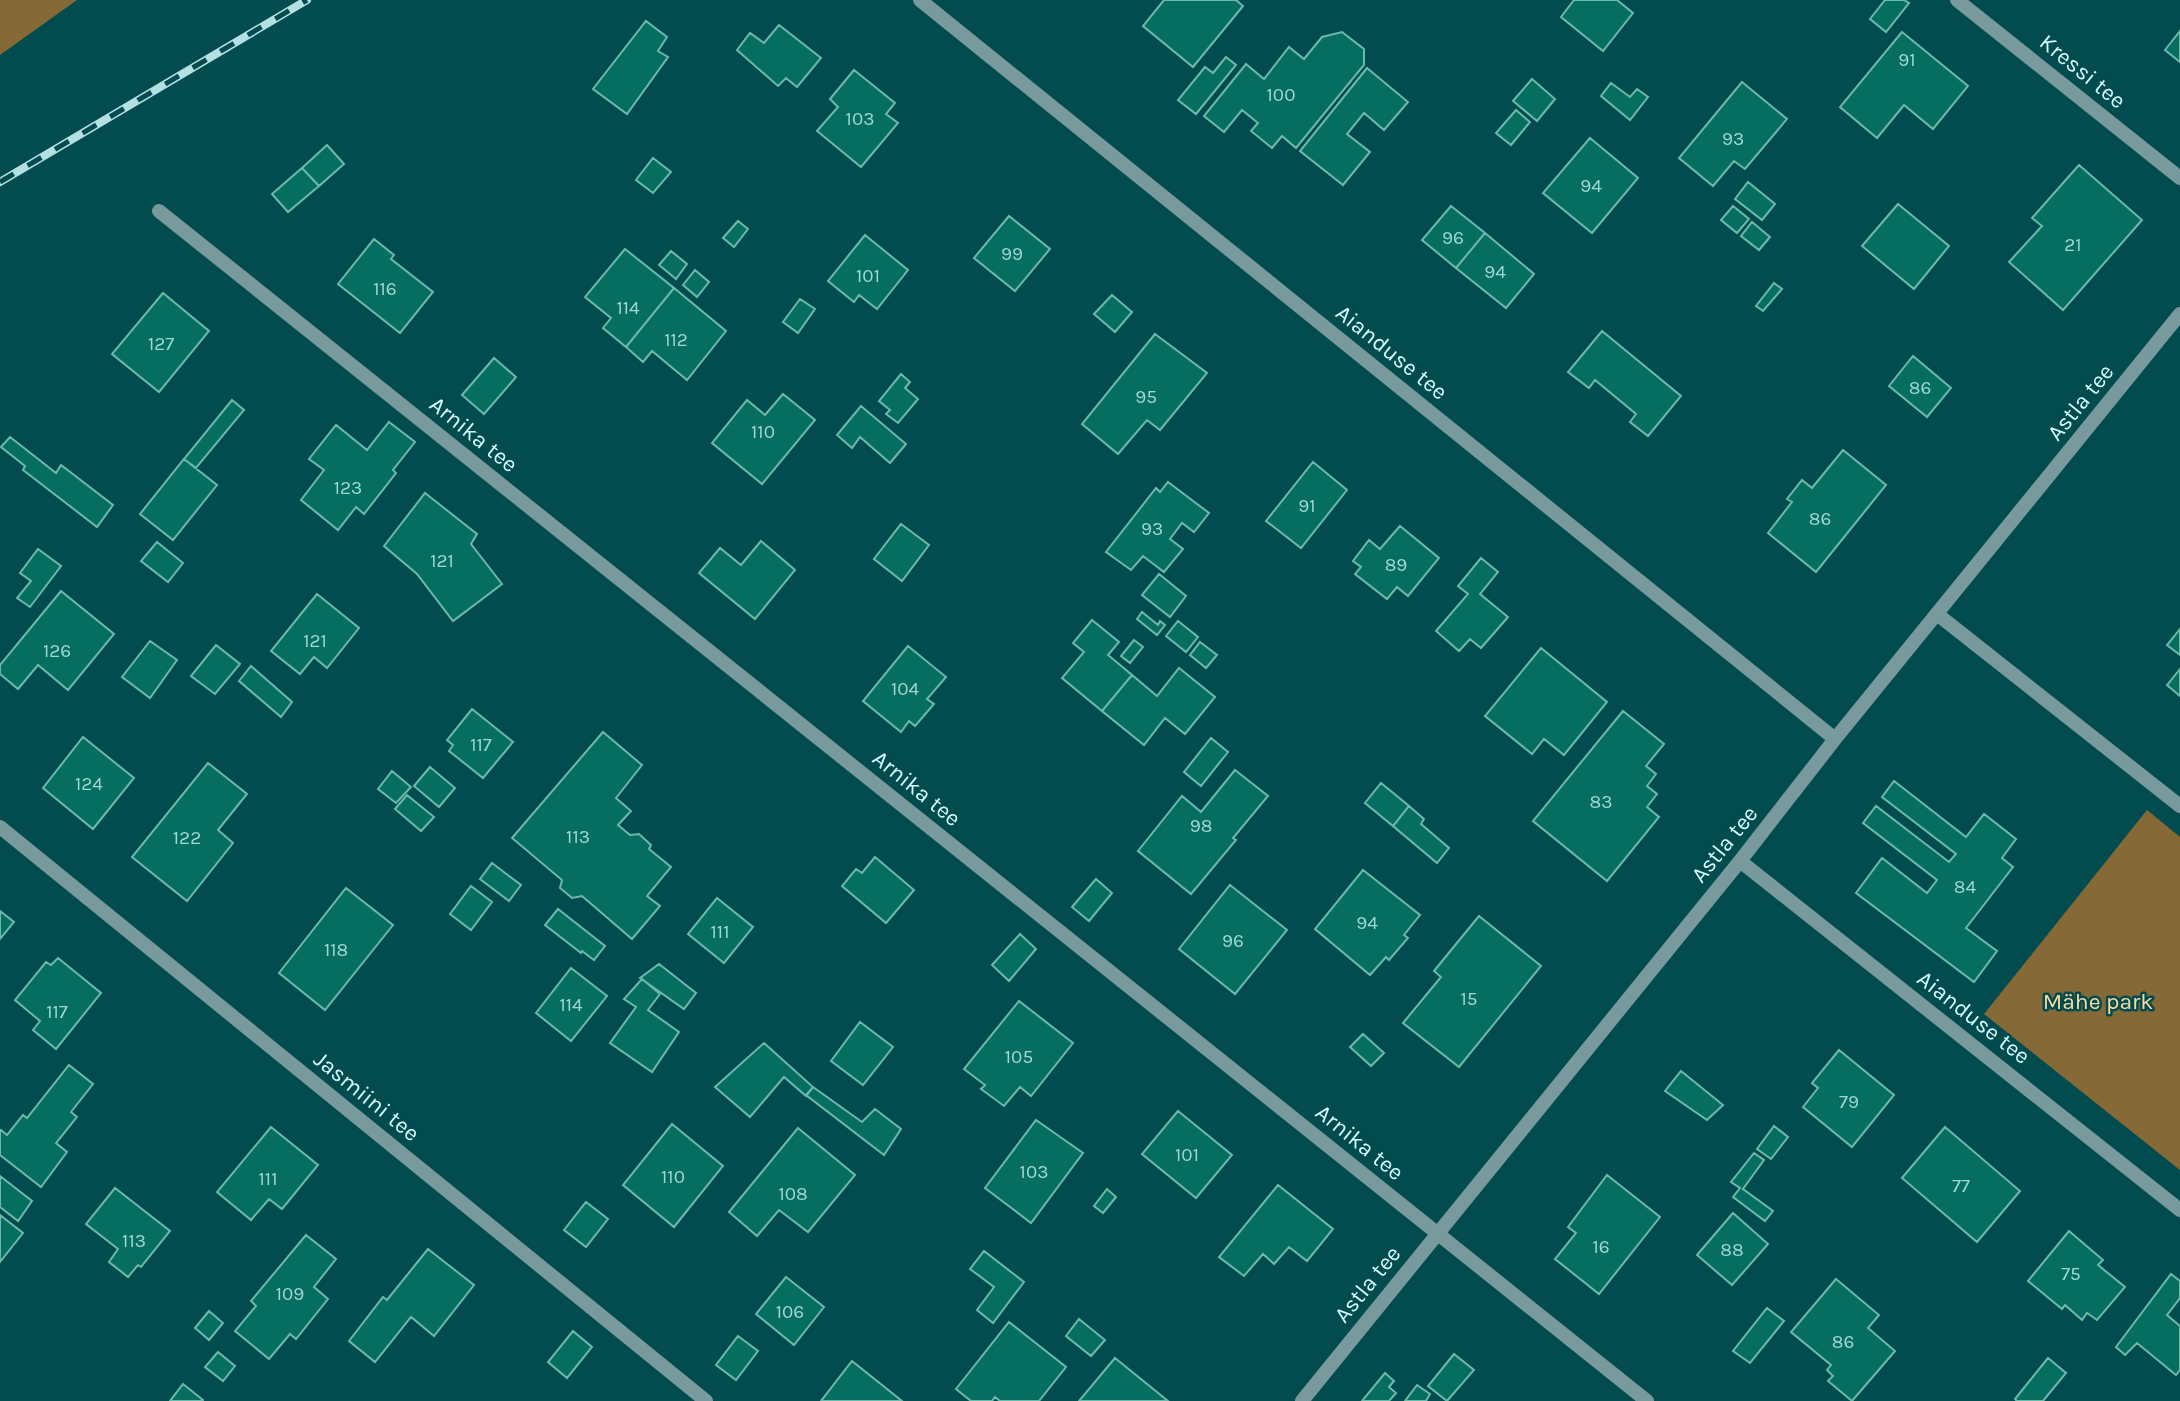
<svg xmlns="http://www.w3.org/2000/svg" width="2180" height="1401" viewBox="0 0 2180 1401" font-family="Karla,sans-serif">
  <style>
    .green { fill: #856937 }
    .building { fill: #056e60; stroke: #6cb9aa; stroke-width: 2 }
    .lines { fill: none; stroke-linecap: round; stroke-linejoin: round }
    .street { stroke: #799a9c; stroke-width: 14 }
    .rail-casing { stroke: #b3e0e2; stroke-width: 8 }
    .rail { stroke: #024c50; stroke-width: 5; stroke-dasharray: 16; stroke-linecap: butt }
    .labels { text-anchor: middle; stroke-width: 5; stroke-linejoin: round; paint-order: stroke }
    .number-label { font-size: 19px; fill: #a1d8d6 }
    .street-label { font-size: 23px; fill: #d5fcfe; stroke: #024c50 }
    .park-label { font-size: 23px; fill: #fcdaa1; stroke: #024c50 }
  </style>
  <rect width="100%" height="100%" fill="#024c50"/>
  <path class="green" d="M0,0h77l-77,55z
    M2147,810l33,27v333l-196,-156z"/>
  <path class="building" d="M1164,0h72l7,6 -50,61 -50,-41z
    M1574,0h43l16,13 -30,38 -42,-34z
    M1885,0h19l5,3 -23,29 -16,-13z
    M646,21l21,16 -9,14 10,6 -41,57 -34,-25z
    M779,25l42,33 -24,29 -11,-9 -8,8 -41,-36 13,-17 14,10z
    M2180,31v31l-15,-12z
    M1342,32l22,17v16l-68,83 -14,-12 -10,12 -21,-17 7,-8 -16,-13 -18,22 -20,-16 42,-52 18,15 25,-32 15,12 18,-22z
    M1902,32l66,54 -35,43 -29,-24 -27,33 -37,-31z
    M1226,57l10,8 -40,49 -18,-14 27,-33 8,6z
    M1367,68l41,34 -24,28 -20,-17 -17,21 23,18 -27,33 -43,-34z
    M854,70l41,33 -9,11 12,9 -37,44 -44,-36 21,-24 -8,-8z
    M1532,79l23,20 -18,22 -24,-20z
    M1742,82l45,37 -42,50 -11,-8 -21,25 -34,-28z
    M1611,83l19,14 7,-8 11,8 -18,23 -29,-24z
    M1516,110l14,12 -19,23 -15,-12z
    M1590,138l48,40 -46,55 -49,-40z
    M327,145l17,19 -25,22 -17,-18z
    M653,158l18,14 -18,21 -17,-13z
    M2079,165l63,55 -79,90 -54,-48 33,-36 -10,-8z
    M302,168l17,18 -31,26 -16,-18z
    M1748,182l27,22 -13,16 -27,-21z
    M1898,204l51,42 -35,43 -52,-43z
    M1451,206l34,27 -29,35 -34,-28z
    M1733,206l16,13 -12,14 -16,-13z
    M1009,216l41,33 -35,42 -41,-33z
    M738,221l10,8 -14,18 -11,-9z
    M1752,222l18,15 -11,13 -18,-14z
    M1485,233l49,41 -28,34 -50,-40z
    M865,235l43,35 -31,39 -18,-14 -5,7 -26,-21z
    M374,239l20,16 -3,4 42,33 -33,41 -62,-49z
    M625,249l49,39 -48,59 -23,-19 8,-10 -26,-21z
    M671,251l16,13 -11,15 -17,-14z
    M695,270l14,12 -12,15 -14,-12z
    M1774,283l8,6 -19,22 -7,-5z
    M674,288l52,43 -39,49 -35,-29 -9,11 -17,-15z
    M163,293l46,38 -50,61 -47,-38z
    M1112,295l20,17 -17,20 -21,-18z
    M800,299l15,10 -17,24 -15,-11z
    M1602,331l79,65 -33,40 -18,-14 6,-8 -41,-34 -6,8 -21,-16z
    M1155,334l52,39 -47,57 -13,-10 -29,34 -36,-30z
    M1913,356l38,32 -24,29 -38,-31z
    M494,358l22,19 -32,37 -22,-19z
    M901,374l9,8 -5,6 13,11 -20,24 -12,-9 4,-4 -11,-9z
    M783,394l32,26 -53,64 -50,-41 35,-43 18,15z
    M232,400l12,10 -48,58 -12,-9z
    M861,406l45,38 -16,19 -30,-26 -8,11 -15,-13z
    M389,422l26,20 -22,28 3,3 -32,41 -8,-7 -18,23 -37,-30 23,-30 -15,-11 27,-34 31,25z
    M10,437l46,36 5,-8 52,40 -16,22 -74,-57 2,-4 -24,-19z
    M1843,450l43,35 -70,87 -48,-39 24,-31 -5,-3 15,-19 10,8z
    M184,459l33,26 -44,55 -33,-26z
    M1313,462l34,28 -46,58 -35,-27z
    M1168,482l41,31 -15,19 -12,-9 -12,16 13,10 -19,23 -21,-16 -12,14 -25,-18 50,-64 4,4z
    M425,493l52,41 -6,10 31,40 -49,37 -36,-47 -33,-28z
    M901,524l28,21 -27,36 -28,-22z
    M1400,526l39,32 -31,38 -11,-9 -10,12 -32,-25 6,-7 -8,-6 16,-21 11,9z
    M761,541l34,29 -40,49 -56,-46 21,-25 21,17z
    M157,542l26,21 -15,19 -27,-21z
    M38,549l23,17 -31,41 -13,-9 14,-17 -11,-8z
    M1481,558l17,14 -18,22 28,23 -27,31 -11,-9 -11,12 -23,-20 32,-37 -10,-8z
    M1159,574l27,22 -16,21 -28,-22z
    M61,591l53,43 -46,56 -30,-25 -20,24 -18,-15v-9z
    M317,594l42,34 -32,40 -13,-11 -14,17 -29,-23z
    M1142,612l16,13 2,-4 5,4 -8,10 -20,-16z
    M1092,620l27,22 -11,13 24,20 -30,36 -40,-33 22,-26 -11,-9z
    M1178,621l20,16 -12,15 -20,-16z
    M2180,629v26l-13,-10z
    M1134,640l9,7 -13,16 -9,-7z
    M150,641l27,19 -27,38 -28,-21z
    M1200,642l17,13 -11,13 -16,-13z
    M216,645l24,19 -25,30 -24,-18z
    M908,646l38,31 -19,22 7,5 -19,22 -6,-5 -8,11 -38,-31z
    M1541,648l66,54 -43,53 -20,-16 -12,15 -47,-38z
    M251,666l41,36 -11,15 -42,-36z
    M1179,668l36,29 -30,37 -20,-16 -21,27 -42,-34 30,-36 25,21z
    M2180,669v27l-13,-11z
    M472,709l41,33 -30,36 -34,-27 4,-6 -6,-5z
    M1623,711l41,33 -18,22 10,8 -9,12 10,8 -10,13 12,10 -52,64 -74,-60z
    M603,732l39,33 -26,33 15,13 -13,14 12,10 9,-1 12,11 -2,4 22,18 -24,29 13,10 -28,33 -50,-43 -10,2 -12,-10 2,-8 -50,-42z
    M83,737l51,41 -41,51 -50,-41z
    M1211,738l17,14 -27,34 -17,-14z
    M208,763l39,31 -29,36 15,13 -46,58 -55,-44z
    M430,767l25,21 -16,19 -25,-21z
    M1235,770l33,26 -35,42 3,2 -45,54 -53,-43 44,-55 19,16z
    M392,771l19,16 -15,16 -18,-14z
    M1894,781l72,56 18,-23 32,25 -14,19 11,9 -47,61 31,23 -23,31 -118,-89 26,-35 45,35 10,-13 -74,-57 13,-17 73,56 7,-8 -74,-57z
    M1381,783l28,23 -16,20 -28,-23z
    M407,795l27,22 -13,14 -26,-22z
    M1409,806l15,13 -3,5 28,24 -12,15 -44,-37z
    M875,857l39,33 -28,33 -44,-37 14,-17 6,4z
    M492,863l29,22 -12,16 -29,-22z
    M1363,870l57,45 -16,20 4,3 -19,22 -3,-3 -16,18 -55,-46z
    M1096,879l16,14 -23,28 -17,-14z
    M1230,885l57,45 -52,64 -56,-45z
    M471,886l21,16 -21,28 -21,-16z
    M346,888l47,37 -68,85 -46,-37z
    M717,898l36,29 -29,36 -36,-29z
    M558,909l47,37 -11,14 -12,-9 -1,2 -36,-28z
    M0,911l14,11 -14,17z
    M1479,916l62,50 -82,101 -56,-44 38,-46 -7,-6z
    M1020,934l16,15 -27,32 -17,-16z
    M58,958l43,35 -45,56 -23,-19 7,-9 -25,-21 31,-38 5,3z
    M659,964l37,29 -12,16 -44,-31z
    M571,968l36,28 -36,45 -35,-28z
    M642,979l18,15 -12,16 31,22 -27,40 -42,-29 26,-36 -12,-8z
    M1019,1001l54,42 -42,53 -11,-9 -16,19 -23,-17 4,-4 -21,-16z
    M860,1022l33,25 -30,38 -32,-24z
    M1363,1034l21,19 -13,13 -21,-19z
    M764,1043l49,44 -7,9 -22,-19 -34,40 -35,-30z
    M1839,1050l55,45 -42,52 -49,-40 15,-19 -6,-5z
    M69,1065l24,19 -22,28 6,5 -21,26 11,9 -26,35 -41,-32v-23l1,-2 6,5 16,-20 4,3z
    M1681,1071l42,34 -16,15 -42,-29z
    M813,1087l49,35 13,-13 26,20 -17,26 -78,-60z
    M1178,1111l54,44 -36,43 -54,-44z
    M1036,1120l47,33 -52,70 -46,-35z
    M672,1124l51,42 -49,61 -51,-42z
    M1774,1126l14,11 -17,22 -14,-10z
    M271,1127l47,38 -36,44 -13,-10 -18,21 -34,-28z
    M1945,1127l75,64 -43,51 -75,-64z
    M798,1128l57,47 -47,57 -29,-22 -22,26 -28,-24z
    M1754,1153l10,7 -21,29 30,22 -8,10 -32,-24 7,-9 -9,-6z
    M1607,1175l53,42 -61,77 -44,-35 21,-26 -8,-6z
    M0,1176l32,25 -14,20 -18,-14z
    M1278,1185l55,44 -26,32 -18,-14 -15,17 -11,-10 -19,22 -25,-19z
    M115,1188l55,43 -29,36 -3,-2 -10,12 -19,-15 9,-13 -32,-25z
    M1107,1189l9,8 -13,16 -9,-7z
    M586,1202l22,17 -22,28 -22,-17z
    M1733,1213l35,31 -36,41 -35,-30z
    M0,1215l23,18 -23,29z
    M2069,1231l34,29 -5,5 27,22 -28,33 -10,-7 -5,7 -17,-15 -3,4 -34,-28z
    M306,1235l30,24 -22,28 14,12 -32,40 -6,-5 -21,25 -34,-28 21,-25 -5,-5z
    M428,1249l46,36 -40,51 -23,-19 -36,45 -26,-21 34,-44 4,3z
    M984,1251l40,31 -31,41 -16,-13 17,-23 -24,-18z
    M2171,1274l9,7v17l-13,17 13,11v44l-4,5 -39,-32 -12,12 -9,-8z
    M786,1277l38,30 -30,38 -38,-31z
    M1836,1279l43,36 -11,13 27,23 -43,50 -24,-20 5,-5 -6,-6 4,-5 -40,-33z
    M1767,1308l17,13 -34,42 -17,-12z
    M209,1311l14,12 -14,17 -14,-12z
    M1079,1319l26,21 -14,16 -25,-20z
    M1009,1322l57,45 -27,34h-39l-5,-4 -3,4h-21l-15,-12z
    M573,1331l19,16 -25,31 -19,-16z
    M738,1336l20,15 -22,29 -20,-15z
    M218,1352l17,14 -12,15 -18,-14z
    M1454,1354l20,16 -27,31 -19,-15z
    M1115,1358l53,43h-89z
    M2048,1358l18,15 -23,28h-26l-2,-2z
    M852,1361l50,40h-81z
    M1385,1373l9,8 -5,6 7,6 -7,8h-27z
    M183,1384l20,16 -1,1h-32z
    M1417,1385l13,9 -4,7h-21z"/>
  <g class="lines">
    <path class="street" d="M920,0l915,739
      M1957,0l223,178
      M159,211l1488,1190
      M1937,614l243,192
      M0,827l706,574
      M1740,861l440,349
      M1302,1401l438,-540 95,-122 345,-425"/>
    <defs>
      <path id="rail" d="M0,182l307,-182"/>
    </defs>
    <use href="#rail" class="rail-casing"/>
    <use href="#rail" class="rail"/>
  </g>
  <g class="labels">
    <g class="number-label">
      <text x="1907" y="66">91</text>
      <text x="1281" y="101">100</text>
      <text x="860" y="125">103</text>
      <text x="1733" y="145">93</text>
      <text x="1591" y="192">94</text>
      <text x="1453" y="244">96</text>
      <text x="2073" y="251">21</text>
      <text x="1012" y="260">99</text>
      <text x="1495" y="278">94</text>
      <text x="868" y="282">101</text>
      <text x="385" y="295">116</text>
      <text x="628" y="314">114</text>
      <text x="676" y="346">112</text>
      <text x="161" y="350">127</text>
      <text x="1920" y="394">86</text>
      <text x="1146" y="403">95</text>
      <text x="763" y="438">110</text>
      <text x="348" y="494">123</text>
      <text x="1307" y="512">91</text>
      <text x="1820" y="525">86</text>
      <text x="1152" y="535">93</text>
      <text x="442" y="567">121</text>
      <text x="1396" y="571">89</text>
      <text x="315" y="647">121</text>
      <text x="57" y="657">126</text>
      <text x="905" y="695">104</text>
      <text x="481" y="751">117</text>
      <text x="89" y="790">124</text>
      <text x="1601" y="808">83</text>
      <text x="1201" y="832">98</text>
      <text x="578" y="843">113</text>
      <text x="187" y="844">122</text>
      <text x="1965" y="893">84</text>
      <text x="1367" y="929">94</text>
      <text x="720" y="938">111</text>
      <text x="1233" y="947">96</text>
      <text x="336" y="956">118</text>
      <text x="1469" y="1005">15</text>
      <text x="571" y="1011">114</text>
      <text x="57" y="1018">117</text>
      <text x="1019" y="1063">105</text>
      <text x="1849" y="1108">79</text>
      <text x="1187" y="1161">101</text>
      <text x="1034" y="1178">103</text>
      <text x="673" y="1183">110</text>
      <text x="268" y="1185">111</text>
      <text x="1961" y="1192">77</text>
      <text x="793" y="1200">108</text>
      <text x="134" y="1247">113</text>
      <text x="1601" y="1253">16</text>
      <text x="1732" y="1256">88</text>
      <text x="2071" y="1280">75</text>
      <text x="290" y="1300">109</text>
      <text x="790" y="1318">106</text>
      <text x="1843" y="1348">86</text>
    </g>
    <g class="street-label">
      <text transform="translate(2083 71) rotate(39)" y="8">Kressi tee</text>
      <text transform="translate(1392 352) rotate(39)" y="8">Aianduse tee</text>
      <text transform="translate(2080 402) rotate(-51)" y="8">Astla tee</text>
      <text transform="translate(474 434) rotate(39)" y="8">Arnika tee</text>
      <text transform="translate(917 788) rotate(39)" y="8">Arnika tee</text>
      <text transform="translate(1724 844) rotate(-51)" y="8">Astla tee</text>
      <text transform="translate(1974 1017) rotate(38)" y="8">Aianduse tee</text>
      <text transform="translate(367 1096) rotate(39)" y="8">Jasmiini tee</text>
      <text transform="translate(1360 1142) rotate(39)" y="8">Arnika tee</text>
      <text transform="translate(1367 1284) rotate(-51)" y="8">Astla tee</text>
    </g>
    <g class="park-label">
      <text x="2098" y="1009">Mähe park</text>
    </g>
  </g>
</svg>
